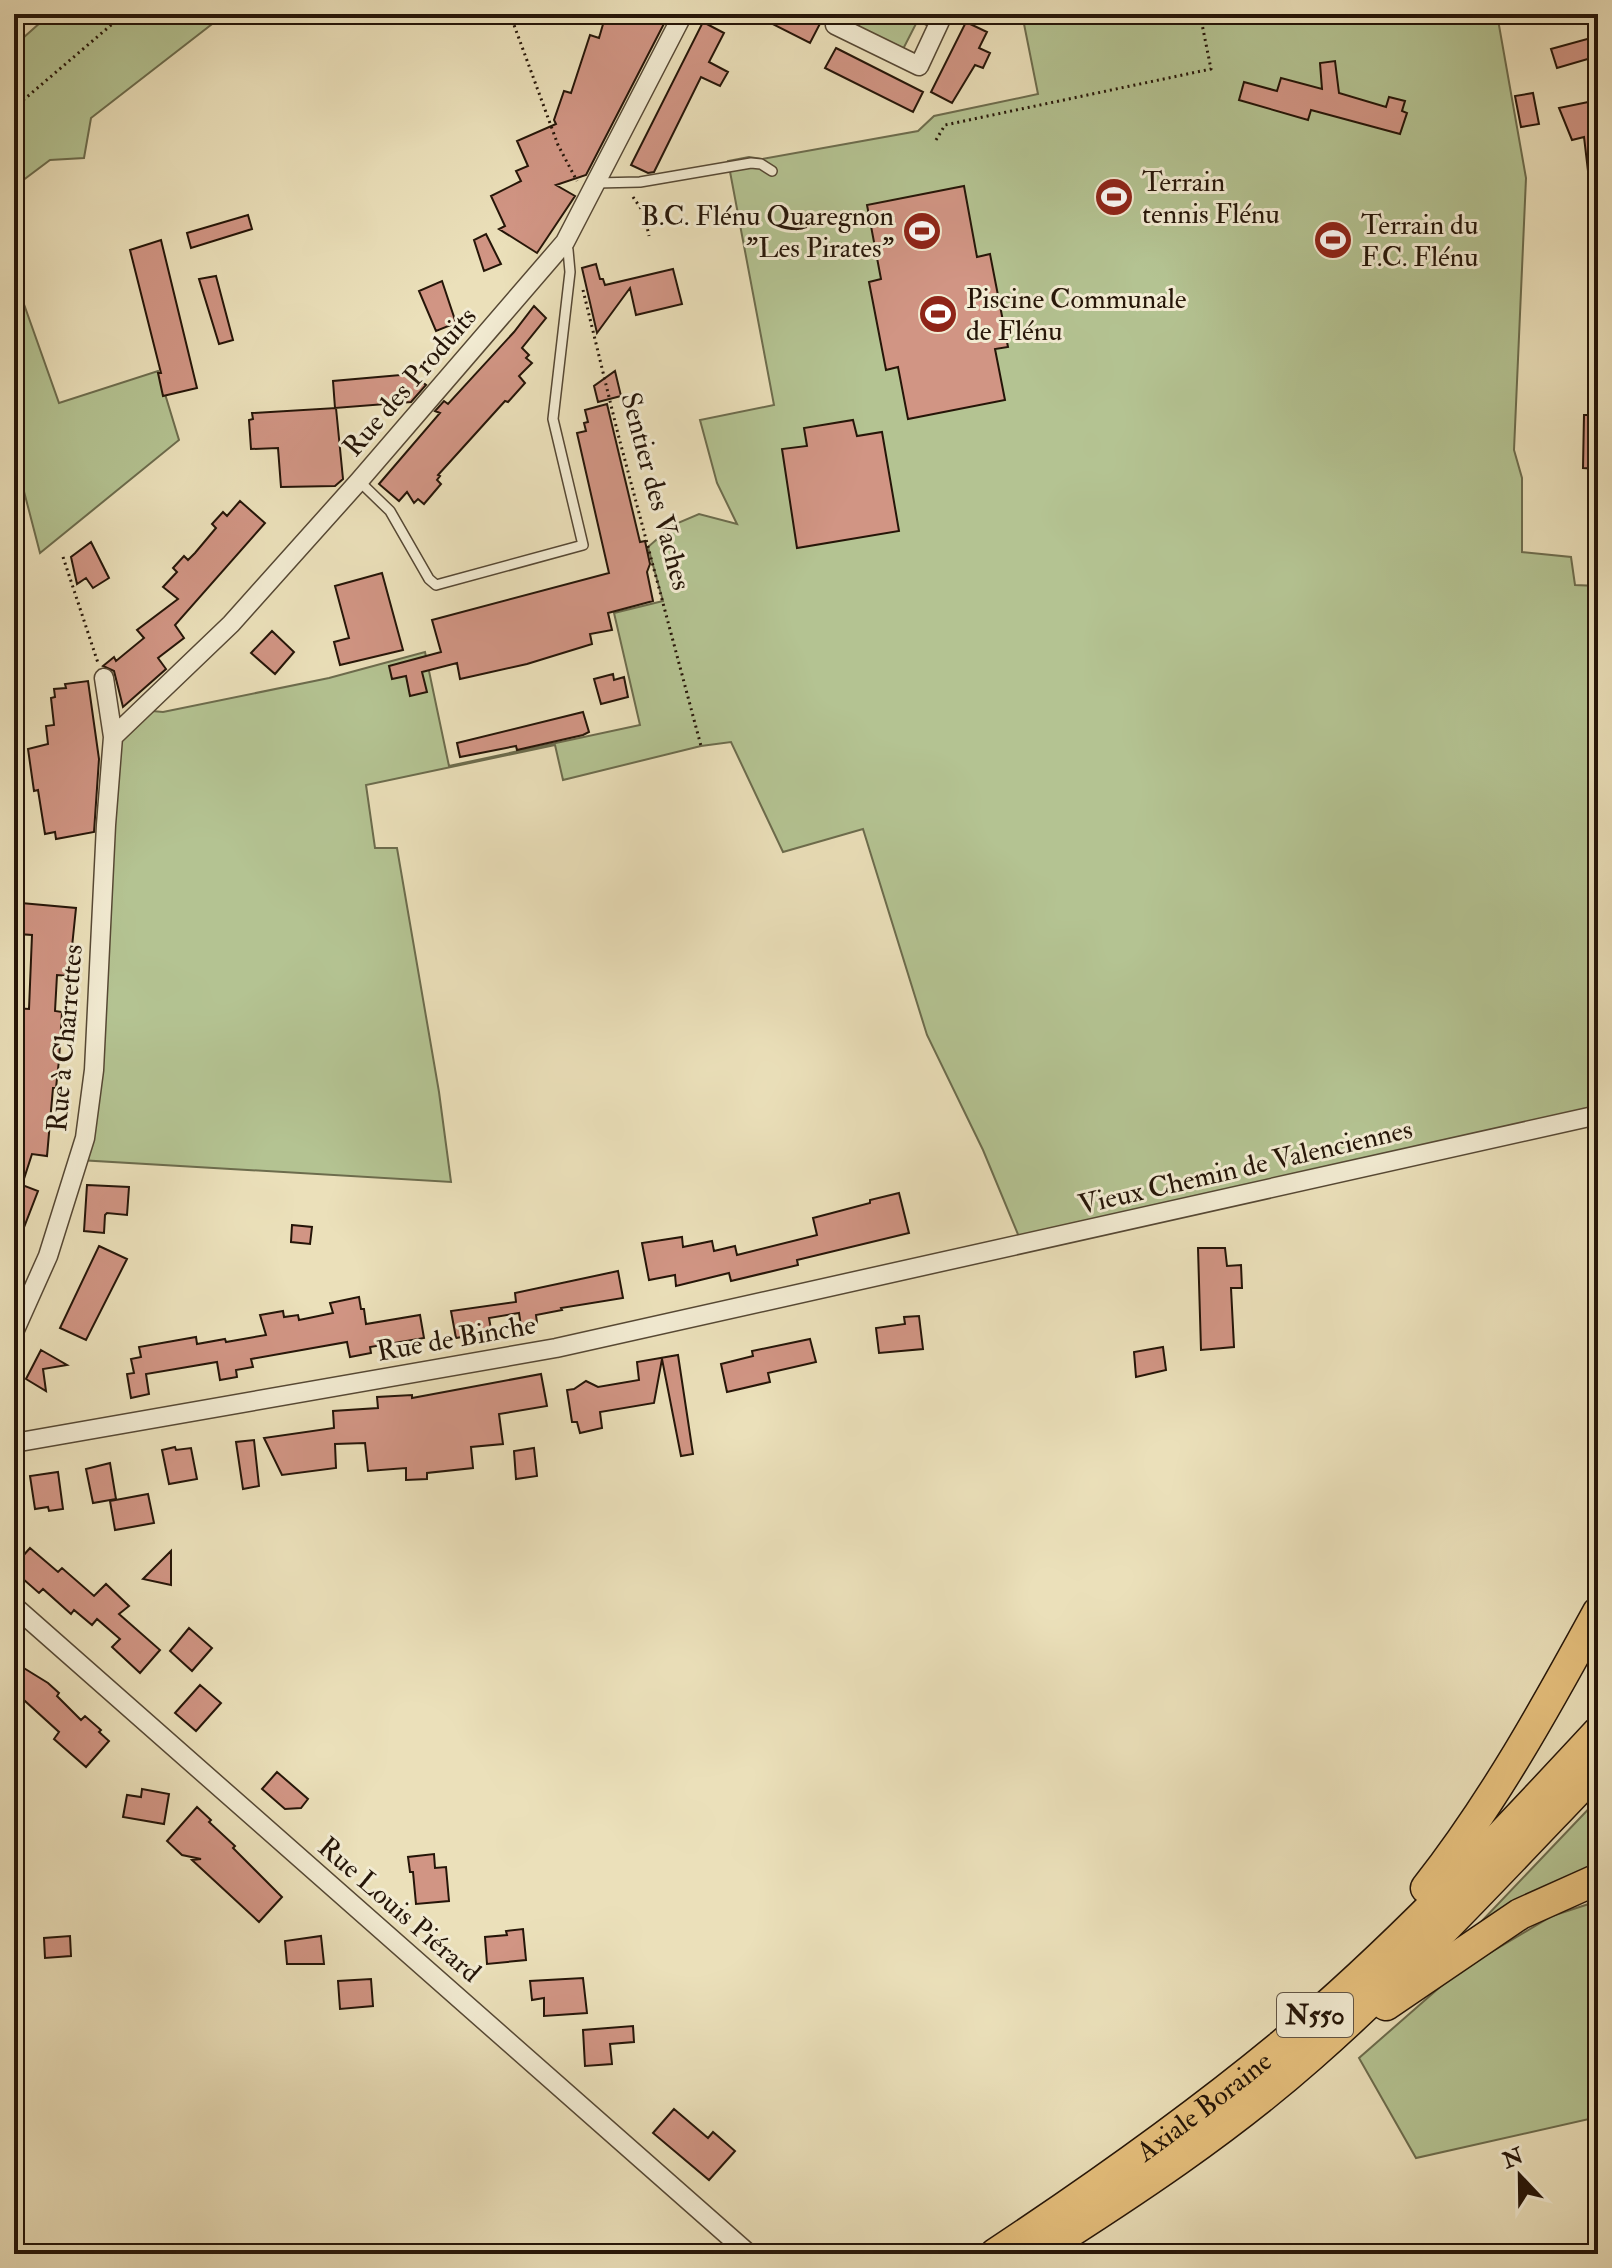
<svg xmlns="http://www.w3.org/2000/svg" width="1612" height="2268" viewBox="0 0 1612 2268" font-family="'IM FELL Double Pica',serif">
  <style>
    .green { fill: #b4c392; stroke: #6c6c4d; stroke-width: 2 }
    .building { fill: #d19584; stroke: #251508; stroke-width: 2 }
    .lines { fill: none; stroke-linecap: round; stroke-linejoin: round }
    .service-casing { stroke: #564834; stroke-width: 12 }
    .minor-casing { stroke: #564834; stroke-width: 21 }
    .trunk-casing { stroke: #251508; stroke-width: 33 }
    .path { stroke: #251508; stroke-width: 3; stroke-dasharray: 2 4; stroke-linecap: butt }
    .service { stroke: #f2ebd2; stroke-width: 9 }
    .minor { stroke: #f2ebd2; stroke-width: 18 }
    .trunk { stroke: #e6c07d; stroke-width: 30 }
    .labels { text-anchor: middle; stroke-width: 6; stroke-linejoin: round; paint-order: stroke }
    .shield { fill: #f2ebd2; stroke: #625545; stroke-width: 2 }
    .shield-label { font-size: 26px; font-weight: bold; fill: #251508 }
    .poi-label { font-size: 28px; fill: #251508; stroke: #f2ebd2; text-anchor: start }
    .street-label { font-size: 28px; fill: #251508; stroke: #f2ebd2 }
  </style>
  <rect width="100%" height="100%" fill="#ebe0ba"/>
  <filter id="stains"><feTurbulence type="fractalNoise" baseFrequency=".0025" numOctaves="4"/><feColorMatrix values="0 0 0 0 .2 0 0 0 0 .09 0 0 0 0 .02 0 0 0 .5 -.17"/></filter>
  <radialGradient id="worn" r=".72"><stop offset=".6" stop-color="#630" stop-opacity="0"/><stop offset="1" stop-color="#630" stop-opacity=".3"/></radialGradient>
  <path class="green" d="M50,14h175l-134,104 -7,40 -34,2 -36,27v-141z
    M865,14h56l-22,43 -45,-22z
    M1022,14h475l29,164 -12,272 8,28v74l49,5 4,28 23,1v529l-576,129 -39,-94 -56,-115 -64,-206 -80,23 -52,-110 -30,4 -138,34 -8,-35 -189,40 9,63h22l42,244 12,90 -372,-22 34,-423 28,-27 22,2 166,-34 96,-26 24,114 191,-41 -26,-112 49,-12 -15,-54 25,-22 26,-11 38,10 -20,-41 -17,-63 74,-15 -46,-244 21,-4 13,2 156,-28 16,-15 104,-22z
    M14,276l45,127 99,-32 21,69 -139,113 -26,-100z
    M1598,1799v71l-118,53z
    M1598,1901v216l-182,41 -57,-100 97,-85 96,-57z"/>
  <path class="building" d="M606,14h63l-83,161 -30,10 19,11 -38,57 -38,-24 6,-3 -14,-30 30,-15 -5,-10 12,-5 -11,-25 39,-17 -2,-4 10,-29 7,2 19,-58 9,3z
    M753,14h72l-15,29z
    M703,22l21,11 -15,29 19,10 -8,14 -19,-9 -47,95 -6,1 -17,-8z
    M966,22l21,10 -8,16 11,5 -7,15 -8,-3 -23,38 -21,-11z
    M1598,36v20l-41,12 -6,-19z
    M836,48l87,44 -10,20 -88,-44z
    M1335,61l4,32 47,14 3,-10 16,4 -3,10 5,2 -7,21 -89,-24 -3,10 -69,-20 5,-18 33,9 4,-13 41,11 -2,-26z
    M1533,93l6,31 -18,3 -6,-31z
    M1598,100v70l-10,1 -4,-34 -12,3 -13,-32z
    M964,186l13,71 13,-3 18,93 -13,2 10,51 -97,19 -10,-52 -12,3 -17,-88 12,-3 -14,-74z
    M248,215l4,14 -61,19 -4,-15z
    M486,234l15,30 -17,7 -10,-31z
    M161,240l36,148 -34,8 -5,-23h3l-31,-123z
    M596,264l4,15h3l2,6 68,-16 9,35 -46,11 -6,-27 -33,45 -15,-65z
    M216,276l17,64 -14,4 -20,-65z
    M442,281l14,42 -20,8 -17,-40z
    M534,306l12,12 -24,30 7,7 -3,3 6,5 -13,13 6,7 -17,19 -3,-1 -67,74 2,1 -3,4 4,4 -17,20 -6,-5 -4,4 -7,-11 -8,9 -20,-17 61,-71 -5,-2 9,-10 4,3 66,-72z
    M615,371l6,25 -23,6 -4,-16z
    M412,374l14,11 -15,17 -76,6 -2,-27z
    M607,404l33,138 5,-1 5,23 -3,8 6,29 -45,12 4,17 -22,4 2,10 -65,20 -67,15 -3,-16 -35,9 5,20 -17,4 -4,-20 -14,3 -3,-13 52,-14 -9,-32 177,-47 -32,-140 9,-2 -2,-8 4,-1 -3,-12z
    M336,408l7,71 -8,7 -54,1 -3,-39 -27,1 -2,-29 4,-1 -1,-6z
    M1584,415h14v54l-15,-1z
    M853,420l4,16 25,-4 17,99 -102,17 -15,-99 25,-3 -3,-18z
    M240,501l25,22 -90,102 9,13 -26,20 8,11 -43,38 -9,-36 -11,-5 11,-9 2,4 28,-23 -7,-8 41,-31 -15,-12 14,-15 -4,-4 11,-12 4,4 7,-7 21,-25 -4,-4 11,-12 4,4z
    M91,542l18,36 -16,10 -7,-10 -9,6 -6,-27z
    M382,573l21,77 -63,15 -6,-23 15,-4 -14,-52z
    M272,631l22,21 -19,22 -24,-21z
    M613,674l1,6 10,-3 4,20 -27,7 -7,-25z
    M88,681l11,78 -5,73 -38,7 -1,-7 -10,2 -7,-44 -4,1 -6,-42 20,-5 -2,-18 8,-1 -3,-27 4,-1 -1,-8 12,-1 -1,-4z
    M583,712l6,20 -6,3 -66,15 -1,-4 -56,11 -3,-14z
    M21,903l55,5 -7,68 -12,-1 -2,36 7,1 -3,48 -3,28h-3l-6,68 -15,-2 -10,31 16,6 -22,57h-2v-66l9,-97 -9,-1v-58l1,-18 14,1 3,-74 -14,-1z
    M87,1185l42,2 -2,28 -20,-2 -2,2 -1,18 -20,-2z
    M899,1193l10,40 -112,27 1,5 -67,16 -2,-8 -53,13 -1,-11 -26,5 -7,-37 40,-6 1,10 29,-6 2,10 21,-5 2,9 80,-20 -4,-17 57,-15v-3z
    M292,1225l20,2 -2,17 -19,-2z
    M99,1246l28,13 -41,81 -26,-12z
    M1198,1248h27l2,18 14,-1 1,23h-11l3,59 -33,3z
    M618,1271l5,27 -62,10 1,2 -26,5 1,8 -16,3 -2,-13 -30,5 2,11 -13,3v2l-22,4 -5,-27 65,-9 -1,-9z
    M359,1297l2,12h3l2,15 54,-9 4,23 -54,9 1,6 -21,4 -3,-15 -96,17 2,8 -17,3 1,7 -17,3 -3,-18 -71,12 3,20 -18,4 -4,-24 7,-1 -3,-14 10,-2 -2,-10 57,-10 1,7 28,-5 1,3 40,-7 -6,-20 23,-4 1,6 14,-2 1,5 34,-7 -3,-10z
    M919,1316l4,33 -44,4 -3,-25 29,-4 -1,-7z
    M810,1339l6,23 -48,11 2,9 -43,10 -6,-28 32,-8 -1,-5z
    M1163,1347l3,23 -30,7 -2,-25z
    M41,1350l26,15 -24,4 3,22 -20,-12z
    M678,1355l15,99 -12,2 -19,-97 -8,44 -54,9 2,16 -22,5 -3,-11h-5l-5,-32 7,-1 12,-8 12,6 41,-7 -2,-18z
    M541,1374l6,32 -48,8 4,30 -32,3 2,21 -46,5v6l-21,1v-12l-38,3 -3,-28 -30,1 1,24 -54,7 -18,-37 70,-10 -1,-17 45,-3 -1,-11 35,-2v3z
    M254,1440l5,46 -16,3 -7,-47z
    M175,1447l1,3 15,-2 6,31 -28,5 -7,-34z
    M534,1448l3,28 -21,3 -2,-28z
    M110,1463l6,36 -23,4 -7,-34z
    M58,1472l5,37 -14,2 -1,-4 -13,2 -5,-33z
    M148,1494l6,29 -39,7 -5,-29z
    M30,1548l28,24 4,-4 32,28 12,-12 23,22 -10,8 41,36 -20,23 -28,-26 8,-8 -23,-20 -5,6 -18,-15 -3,4 -28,-25 -4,4 -25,-22v-5z
    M171,1551v34l-28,-6z
    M189,1628l23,20 -20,23 -22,-20z
    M14,1662l34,21 11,10 -2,3 24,24 4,-4 16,14 -2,2 10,9 -23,26 -32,-28 5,-7 -45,-41z
    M200,1685l21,18 -25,28 -21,-18z
    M277,1772l31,27 -7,9 -16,1 -23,-20z
    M142,1789l27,5 -5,30 -41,-7 4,-22 14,2z
    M197,1807l14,13 -2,2 26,24 -2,2 49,49 -23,25 -67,-62 9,-1 -19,-4 -15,-14z
    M434,1854l1,14 11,-1 3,34 -33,3 -3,-32h-3l-2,-15z
    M523,1929l3,31 -39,4 -2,-27 22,-2 -1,-4z
    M70,1936l1,20 -26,2 -1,-20z
    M321,1936l3,28h-37l-2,-23z
    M583,1978l4,35 -43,3v-18l-12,2 -2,-19z
    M371,1979l2,27 -33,3 -2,-28z
    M633,2026l1,16 -24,2 2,20 -27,2 -2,-36z
    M674,2109l34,29 5,-6 22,19 -26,29 -56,-47z"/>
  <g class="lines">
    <defs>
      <path id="service" d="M596,183l44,-1 111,-19 10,1 11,7
        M359,481l31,30 39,68 7,6 147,-40 -30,-126 17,-147 -2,-22 -3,-8"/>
      <path id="minor" d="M838,14l-3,11 84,41 21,-45 -14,-7
        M113,737l118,-113 128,-143 206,-239 118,-228
        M14,1332l34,-76 37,-118 9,-68 12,-245 7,-88 -9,-59
        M14,1443l542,-95 1042,-233
        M14,1606l735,648"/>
      <g id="trunk">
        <path d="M1426,1888c67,-85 120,-181 172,-276"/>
        <path d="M1386,2005l134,-91 78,-35"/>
        <path id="s1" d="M995,2254c98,-65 193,-132 284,-207 114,-95 218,-206 319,-315"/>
        <path d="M1036,2254c96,-61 190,-123 275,-198 102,-90 194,-190 287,-287"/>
      </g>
    </defs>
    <use href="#service" class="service-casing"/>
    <use href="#minor" class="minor-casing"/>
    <use href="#trunk" class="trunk-casing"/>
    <path class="path" d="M510,14l48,131 19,36
      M14,108l110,-94
      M936,140l9,-15 266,-56 -11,-55
      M633,197l11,16 5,23
      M583,290l35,144 83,312
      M63,557l35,106"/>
    <use href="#service" class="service"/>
    <use href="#minor" class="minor"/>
    <use href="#trunk" class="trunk"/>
  </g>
  <defs>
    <symbol id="stadium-disc" viewBox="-11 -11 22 22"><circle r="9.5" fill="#8f2418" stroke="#f2ebd2"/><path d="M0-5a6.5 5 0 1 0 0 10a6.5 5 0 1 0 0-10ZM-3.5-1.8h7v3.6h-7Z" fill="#fff"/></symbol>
  </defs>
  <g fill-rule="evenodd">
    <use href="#stadium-disc" x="1092" y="175" width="44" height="44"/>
    <use href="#stadium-disc" x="900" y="209" width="44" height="44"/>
    <use href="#stadium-disc" x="1311" y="218" width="44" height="44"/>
    <use href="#stadium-disc" x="916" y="292" width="44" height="44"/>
  </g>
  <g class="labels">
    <rect class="shield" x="1277" y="1993" width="76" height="44" rx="6"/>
    <g class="shield-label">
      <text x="1315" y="2024">N550</text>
    </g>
    <g class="poi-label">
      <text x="1142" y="191">Terrain<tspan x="1142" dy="32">tennis Flénu</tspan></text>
      <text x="894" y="225" text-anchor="end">B.C. Flénu Quaregnon<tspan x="894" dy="32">"Les Pirates"</tspan></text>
      <text x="1361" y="234">Terrain du<tspan x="1361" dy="32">F.C. Flénu</tspan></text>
      <text x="966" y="308">Piscine Communale<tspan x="966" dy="32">de Flénu</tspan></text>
    </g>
    <g class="street-label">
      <text transform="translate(409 381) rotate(-49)" y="10">Rue des Produits</text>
      <text transform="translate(657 491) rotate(75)" y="10">Sentier des Vaches</text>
      <text transform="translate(64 1038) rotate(-85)" y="10">Rue à Charrettes</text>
      <text transform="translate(1245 1166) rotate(-13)" y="10">Vieux Chemin de Valenciennes</text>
      <text transform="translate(456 1337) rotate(-10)" y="10">Rue de Binche</text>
      <text transform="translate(400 1909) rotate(41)" y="10">Rue Louis Piérard</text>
      <text dy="10" stroke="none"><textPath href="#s1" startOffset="256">Axiale Boraine</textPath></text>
    </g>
  </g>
  <rect width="1612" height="2268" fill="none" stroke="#ebe0ba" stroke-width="48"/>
  <rect x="16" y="16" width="1580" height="2236" fill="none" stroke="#251508" stroke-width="4"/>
  <rect x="24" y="24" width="1564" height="2220" fill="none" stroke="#251508" stroke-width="2"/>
  <g transform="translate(1520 2176) rotate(338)" stroke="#f2ebd2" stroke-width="6" paint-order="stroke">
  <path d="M0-6L14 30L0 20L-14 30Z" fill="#251508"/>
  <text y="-12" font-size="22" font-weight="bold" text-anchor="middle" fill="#251508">N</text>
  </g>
  <rect width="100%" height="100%" filter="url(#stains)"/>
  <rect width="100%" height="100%" fill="url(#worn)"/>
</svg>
